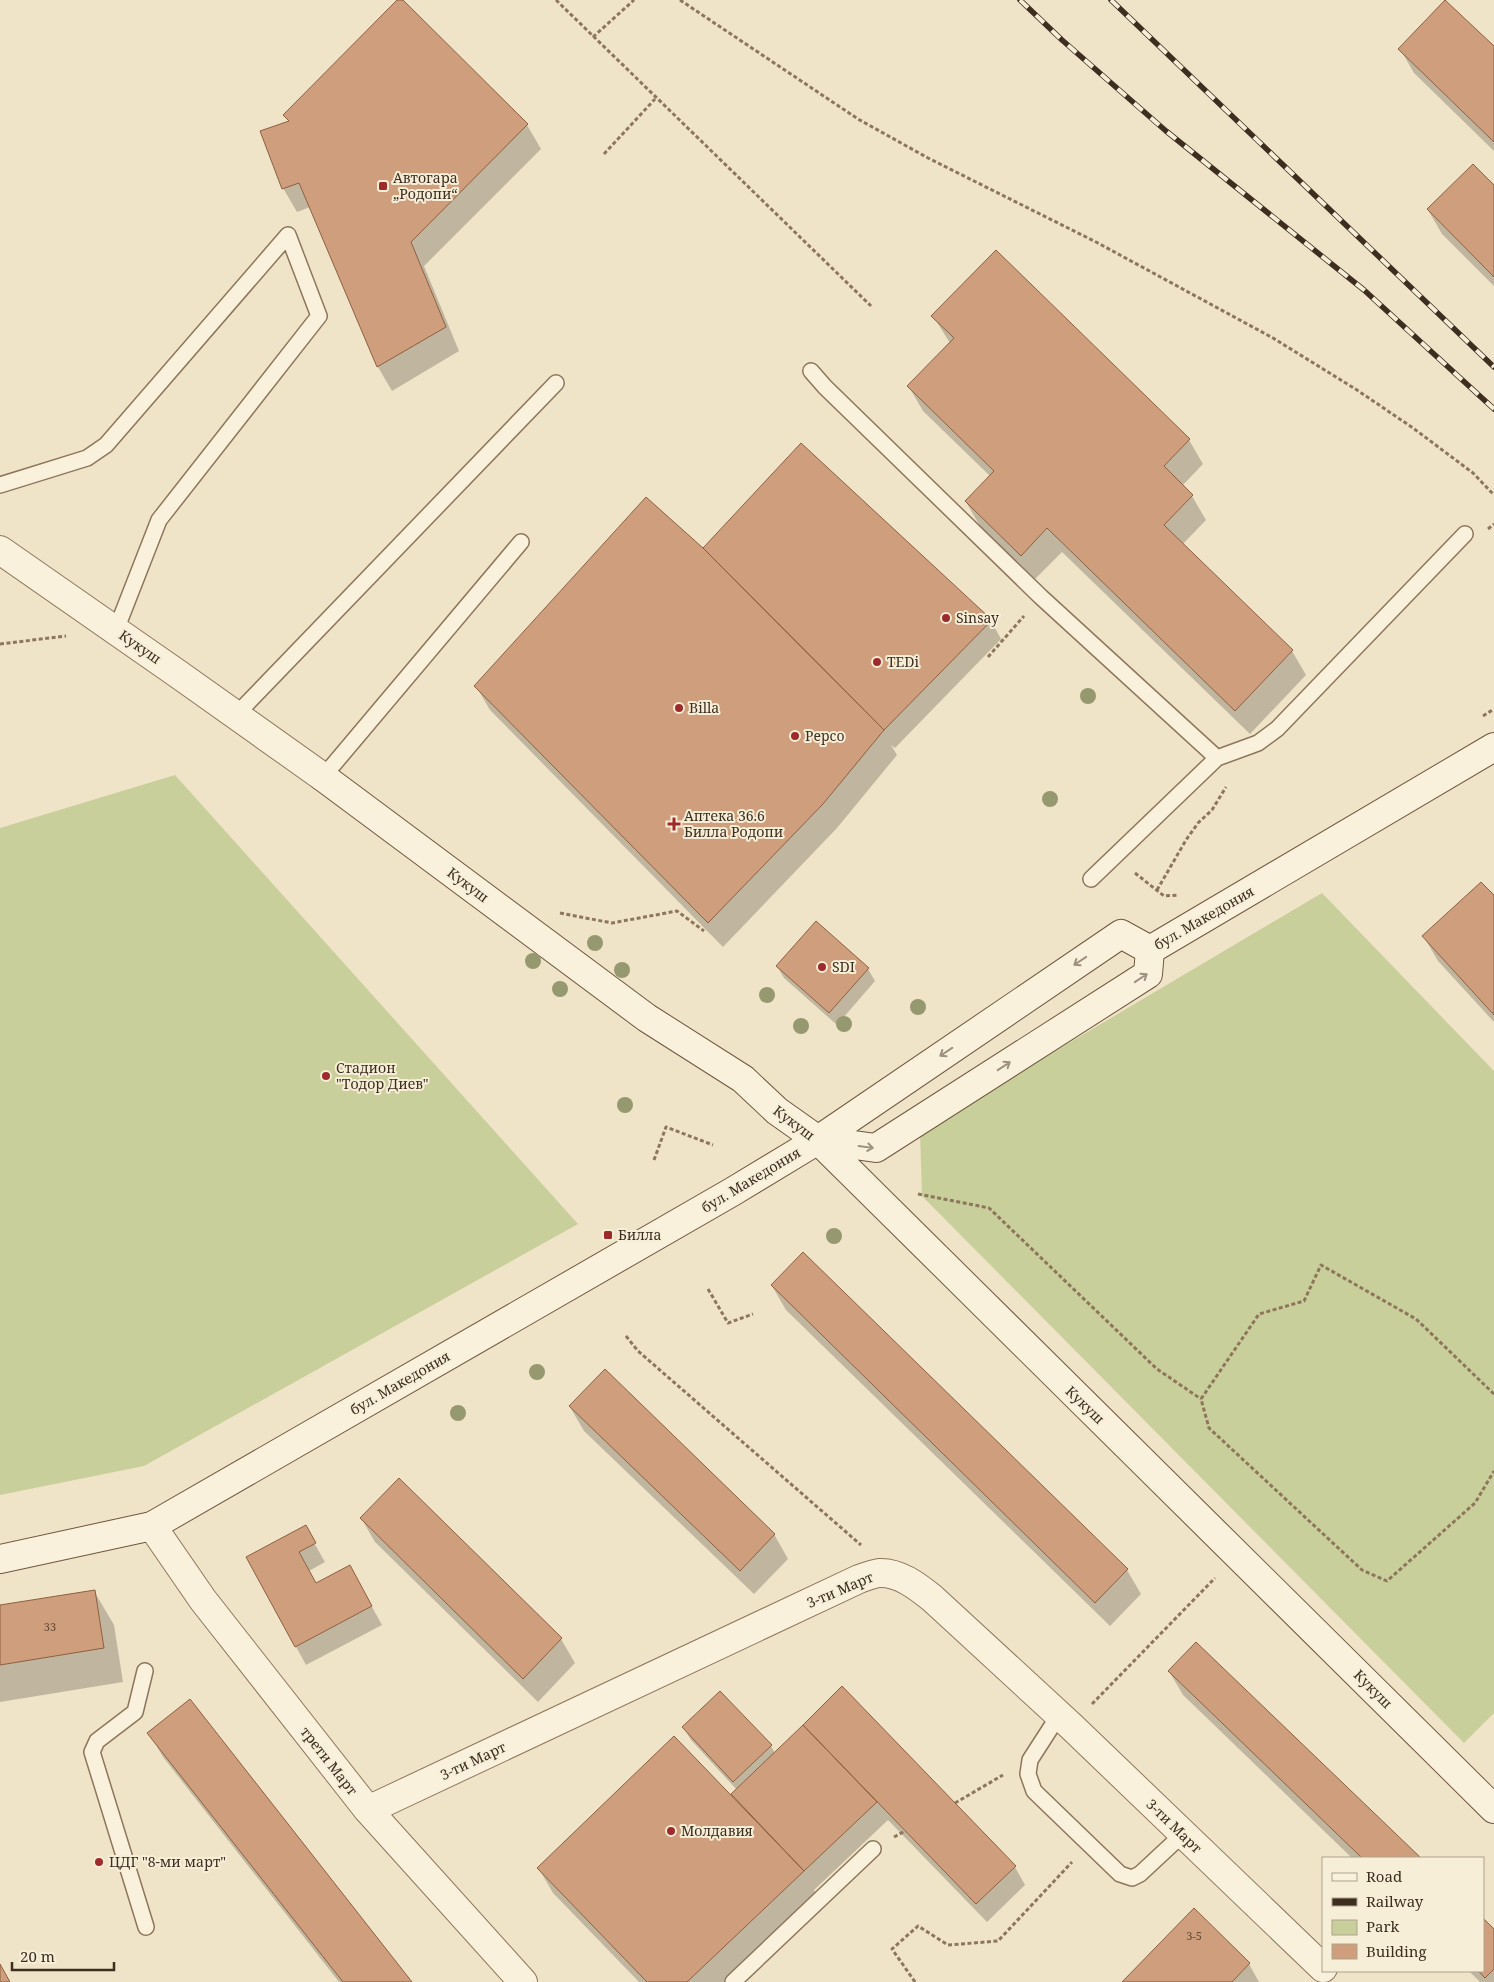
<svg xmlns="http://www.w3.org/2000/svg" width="1494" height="1982" viewBox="0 0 1494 1982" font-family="'Noto Serif',serif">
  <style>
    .green { fill: #c9cf9b }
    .shadow { fill: #0003 }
    .building { fill: #cf9f7d; stroke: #8d5f41 }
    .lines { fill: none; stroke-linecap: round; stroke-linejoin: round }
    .lane-casing { stroke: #8d765c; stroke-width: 18 }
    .street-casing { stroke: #8d765c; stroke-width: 30 }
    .secondary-casing { stroke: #6f573f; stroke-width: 30 }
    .path { stroke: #8d765c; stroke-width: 3; stroke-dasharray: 4 2.5; stroke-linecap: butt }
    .lane { stroke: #faf1dc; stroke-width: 15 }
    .street { stroke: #faf1dc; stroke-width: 28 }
    .secondary { stroke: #faf1dc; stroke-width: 28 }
    .rail-casing { stroke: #3d2e20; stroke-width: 5.5 }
    .rail { stroke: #f7eed8; stroke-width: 4; stroke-dasharray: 11; stroke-linecap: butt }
    .tree { fill: #96986f }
    .oneway { stroke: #9c907e }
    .poi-dot { fill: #9e2a2b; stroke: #f7eed8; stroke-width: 2 }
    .labels { text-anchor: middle; stroke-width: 4; stroke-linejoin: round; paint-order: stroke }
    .number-label { font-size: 11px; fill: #624a37 }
    .poi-label { font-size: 14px; fill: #3d2e20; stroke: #f7eed8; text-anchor: start }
    .street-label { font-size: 14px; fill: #3d2e20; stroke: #f7eed8 }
  </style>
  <rect width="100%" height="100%" fill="#f0e4c8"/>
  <path class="green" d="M175,775l403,449 -434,242 -144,29v-667z
    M1322,893l172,178v642l-30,30 -542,-547 -2,-65z"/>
  <path class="shadow" d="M399,0l128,125 14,24 -117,117 35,85 -67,40 -14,-24 -68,-160 -13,5 -14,-24 6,-66 -4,-7z
    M1494,48v103l-80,-78 -14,-24z
    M1494,187v99l-52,-52 -14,-24z
    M996,251l193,189 14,24 -21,22 10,10 14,24 -24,25 110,106 14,24 -56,59 -188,-182 -27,27 -55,-53 -14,-24 24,-26 -67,-65 -14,-24 41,-44 -17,-27z
    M703,550l288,71 10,18 -106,109 -4,-3 6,10 -60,73 -114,119 -233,-237 -14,-24z
    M1494,897v125l-56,-61 -14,-24z
    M777,966l91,3 7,12 -38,44 -53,-47z
    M772,1286l355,284 14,24 -31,32 -324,-316z
    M570,1407l204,127 14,25 -34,35 -170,-163z
    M399,1479l162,160 14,24 -37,39 -163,-160 -14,-24z
    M305,1527l20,35 -16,9 7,13 44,1 22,40 -76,40 -59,-108z
    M94,1591l20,34 9,57 -123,20v-96z
    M1196,1643l223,215h-67l-169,-163 -14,-24z
    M842,1688l173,179 10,18 -38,37 -99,-102 -74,70 3,6 -91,86h-87l-86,-89 -14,-24 198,-67 -5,-8 5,-4 -46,-50 -7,-12 87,18 4,7z
    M149,1733l262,249h-72l-176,-225z
    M1483,1920l11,10v52h-14l-11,-11h14z
    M1249,1964l10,18h-135z"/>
  <path class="building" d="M397,0h6l125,124 -117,118 35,85 -69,40 -78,-184 -17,6 -22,-58 29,-10 -6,-6z
    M1445,0l49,46v96l-96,-93z
    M1473,164l21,21v92l-67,-68z
    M996,250l194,189 -26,27 29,29 -29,30 129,125 -58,61 -188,-183 -26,28 -56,-55 29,-30 -87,-85 47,-48 -23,-22z
    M801,443l191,177 -108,110 -181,-182z
    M646,497l57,51 181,182 -61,74 -115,119 -234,-237z
    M1481,882l13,13v120l-72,-79z
    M816,921l53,47 -40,45 -53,-47z
    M803,1252l325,317 -33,34 -324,-318z
    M605,1369l170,165 -35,37 -171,-165z
    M399,1478l163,160 -39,41 -163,-161z
    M306,1525l10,18 -17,9 17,31 34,-18 22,41 -77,41 -49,-90z
    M95,1590l9,58 -104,17v-60z
    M1196,1642l225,216h-59l-194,-187z
    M842,1686l174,180 -40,38 -173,-179z
    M720,1691l52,54 -39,37 -51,-55z
    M190,1699l222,283h-69l-196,-249z
    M803,1725l74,77 -73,69 -73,-77z
    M674,1736l130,135 -117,111h-40l-110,-114z
    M1194,1908l56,55 -18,19h-110z
    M1483,1918l11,11v40l-9,9 -7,-7h5z
    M0,1964l10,18h-10z"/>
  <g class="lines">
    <defs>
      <path id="lane" d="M811,371l14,16 216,210 176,161
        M0,485l87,-27 19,-13 182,-210 31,81 -160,204 -43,110
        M235,716l321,-333
        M323,777l198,-235
        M1091,879l126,-121 41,-15 19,-14 188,-195
        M145,1671l-10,41 -38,29 -5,11 54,175
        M1059,1715l-29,45 -2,14 6,17 86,83 12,4 8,-4 43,-40
        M733,1982l140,-133"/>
      <path id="street" d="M0,550l178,124 145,103
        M152,1526l51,74 165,210 155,172
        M368,1810l491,-231c6,-2 13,-5 20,-6 20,-1 38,13 53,25l139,128 252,242"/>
      <path id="secondary" d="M323,777l324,241 96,61 34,32 41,29 676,669
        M1150,950l344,-203
        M818,1140l58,8 272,-174 2,-24
        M0,1559l152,-33 580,-334 86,-52 303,-206 29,16"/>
    </defs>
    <use href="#lane" class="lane-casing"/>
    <use href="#street" class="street-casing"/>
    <use href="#secondary" class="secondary-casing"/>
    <path class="path" d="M556,0l315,306
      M680,0l178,119 70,39 168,84 177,96 84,52 56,38 60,45 21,22
      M593,37l41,-37
      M604,154l51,-55
      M1488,529l6,-5
      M0,644l66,-8
      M988,657l36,-41
      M1483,716l11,-7
      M1135,873l29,23 15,-1
      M1157,890l29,-50 12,-17 14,-13 14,-23
      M560,913l52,10 65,-12 27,20
      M654,1160l12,-33 47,18
      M918,1194l71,14 168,161 44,30
      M708,1289l20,34 25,-9
      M626,1336l12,15 223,194
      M1494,1394l-78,-75 -95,-54 -17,36 -45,13 -58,85 8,29 153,142 25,11 88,-78 19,-32
      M1092,1704l123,-126
      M955,1803l48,-28
      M894,1837l11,-6
      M915,1982l-23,-33 26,-23 30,19 50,-4 74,-79"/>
    <use href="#lane" class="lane"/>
    <use href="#street" class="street"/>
    <use href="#secondary" class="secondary"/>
    <defs>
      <path id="rail" d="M1020,0l42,40 104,91 198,159 130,119
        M1111,0l383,367"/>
    </defs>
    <use href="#rail" class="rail-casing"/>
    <use href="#rail" class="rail"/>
  </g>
  <g class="tree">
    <circle cx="1088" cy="696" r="8"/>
    <circle cx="1050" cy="799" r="8"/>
    <circle cx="595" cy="943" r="8"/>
    <circle cx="533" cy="961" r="8"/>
    <circle cx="622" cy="970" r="8"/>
    <circle cx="560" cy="989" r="8"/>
    <circle cx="767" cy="995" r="8"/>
    <circle cx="918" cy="1007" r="8"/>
    <circle cx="844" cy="1024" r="8"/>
    <circle cx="801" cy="1026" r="8"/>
    <circle cx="625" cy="1105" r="8"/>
    <circle cx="834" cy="1236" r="8"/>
    <circle cx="537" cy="1372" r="8"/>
    <circle cx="458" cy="1413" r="8"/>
  </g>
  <defs><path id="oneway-shaft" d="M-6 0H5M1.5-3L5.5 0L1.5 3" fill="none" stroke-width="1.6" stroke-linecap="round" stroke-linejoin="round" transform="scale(1.25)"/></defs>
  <g class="oneway">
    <use href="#oneway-shaft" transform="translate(1080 961) rotate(146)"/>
    <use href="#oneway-shaft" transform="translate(1141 978) rotate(-34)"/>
    <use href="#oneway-shaft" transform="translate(946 1052) rotate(146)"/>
    <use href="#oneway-shaft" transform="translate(1004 1066) rotate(-33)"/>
    <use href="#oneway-shaft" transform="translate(866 1147) rotate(8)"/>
  </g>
  <g class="poi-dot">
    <rect x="378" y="181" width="10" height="10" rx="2.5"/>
    <circle cx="946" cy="618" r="5"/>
    <circle cx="877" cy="662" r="5"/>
    <circle cx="679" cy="708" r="5"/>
    <circle cx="795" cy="736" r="5"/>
    <path d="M671.5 816.5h5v5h5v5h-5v5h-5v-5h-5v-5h5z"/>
    <circle cx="822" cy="967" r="5"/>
    <circle cx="326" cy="1076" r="5"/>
    <rect x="603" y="1230" width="10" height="10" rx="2.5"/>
    <circle cx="671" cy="1831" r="5"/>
    <circle cx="99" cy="1862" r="5"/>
  </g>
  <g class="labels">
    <g class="number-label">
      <text x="50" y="1631">33</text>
      <text x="1194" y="1940">3-5</text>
    </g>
    <g class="poi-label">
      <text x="393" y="183">Автогара<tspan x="393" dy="16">„Родопи“</tspan></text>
      <text x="956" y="623">Sinsay</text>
      <text x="887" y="667">TEDi</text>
      <text x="689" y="713">Billa</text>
      <text x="805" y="741">Pepco</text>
      <text x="684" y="821">Аптека 36.6<tspan x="684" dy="16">Билла Родопи</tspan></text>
      <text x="832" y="972">SDI</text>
      <text x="336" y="1073">Стадион<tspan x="336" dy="16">"Тодор Диев"</tspan></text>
      <text x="618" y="1240">Билла</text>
      <text x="681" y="1836">Молдавия</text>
      <text x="109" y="1867">ЦДГ "8-ми март"</text>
    </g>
    <g class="street-label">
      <text transform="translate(140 647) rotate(35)" y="5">Кукуш</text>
      <text transform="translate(468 885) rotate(37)" y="5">Кукуш</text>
      <text transform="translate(1204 918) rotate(-30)" y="5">бул. Македония</text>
      <text transform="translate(794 1123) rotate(37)" y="5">Кукуш</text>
      <text transform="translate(751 1180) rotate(-31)" y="5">бул. Македония</text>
      <text transform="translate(400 1383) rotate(-30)" y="5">бул. Македония</text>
      <text transform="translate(1085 1405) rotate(44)" y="5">Кукуш</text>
      <text transform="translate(840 1590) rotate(-23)" y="5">3-ти Март</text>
      <text transform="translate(1373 1689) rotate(45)" y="5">Кукуш</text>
      <text transform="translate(329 1761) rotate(52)" y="5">трети Март</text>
      <text transform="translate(473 1761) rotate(-25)" y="5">3-ти Март</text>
      <text transform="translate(1174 1826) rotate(44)" y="5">3-ти Март</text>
    </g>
  </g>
  <rect x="1322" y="1857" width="162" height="115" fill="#f7eed8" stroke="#ada18e"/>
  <rect x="1332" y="1873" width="25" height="8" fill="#faf1dc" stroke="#ada18e"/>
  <text x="1366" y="1882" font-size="15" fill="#3d2e20">Road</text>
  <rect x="1332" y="1898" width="25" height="8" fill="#3d2e20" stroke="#ada18e"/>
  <text x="1366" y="1907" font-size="15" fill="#3d2e20">Railway</text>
  <rect x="1332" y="1920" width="25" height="15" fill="#c9cf9b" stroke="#ada18e"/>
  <text x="1366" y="1932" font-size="15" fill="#3d2e20">Park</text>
  <rect x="1332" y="1944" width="25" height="15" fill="#cf9f7d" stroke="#ada18e"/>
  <text x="1366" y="1957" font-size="15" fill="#3d2e20">Building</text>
  <path d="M12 1962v8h102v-8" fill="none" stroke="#3d2e20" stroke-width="2.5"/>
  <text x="20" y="1962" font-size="15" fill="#3d2e20" stroke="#f7eed8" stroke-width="4" paint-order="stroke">20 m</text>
</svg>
